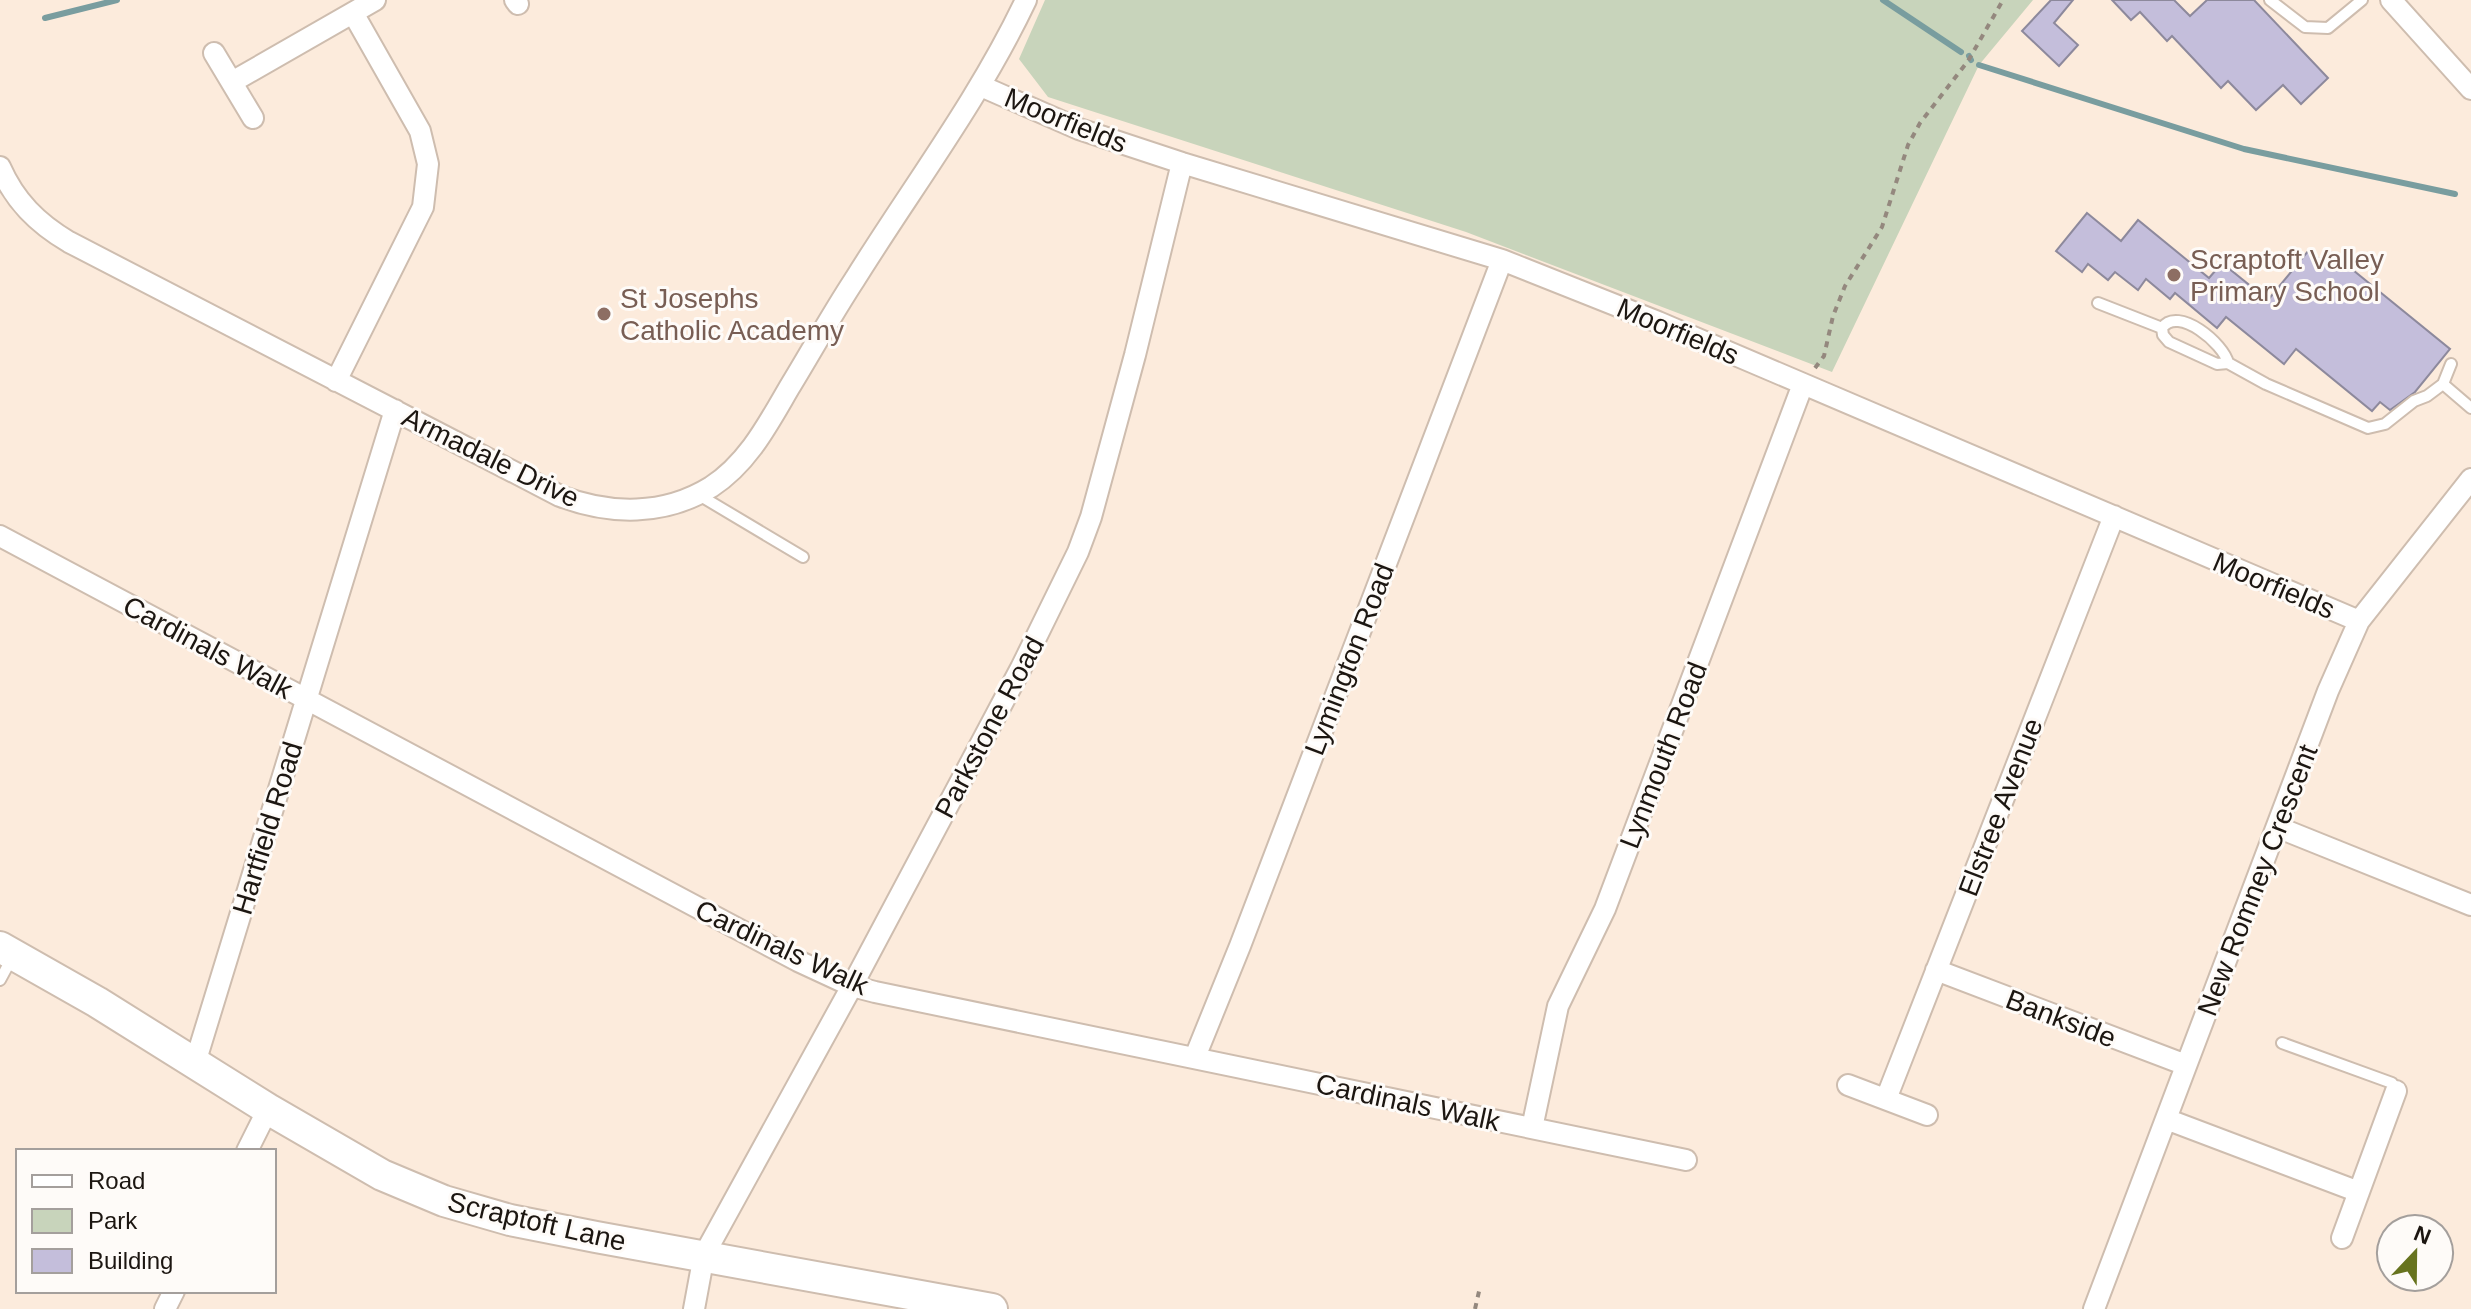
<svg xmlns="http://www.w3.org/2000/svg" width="2471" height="1309" viewBox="0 0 2471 1309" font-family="Helvetica,sans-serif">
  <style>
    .green { fill: #c8d4bb }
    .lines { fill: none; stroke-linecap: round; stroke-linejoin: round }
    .stream { stroke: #799d9f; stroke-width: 6 }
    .building { fill: #c4bedb; stroke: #8d899c; stroke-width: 2 }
    .lane-casing { stroke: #cebdaf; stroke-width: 14 }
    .street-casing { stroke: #cebdaf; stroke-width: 24 }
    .secondary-casing { stroke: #cebdaf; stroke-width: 34 }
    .path { stroke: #94887e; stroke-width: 4; stroke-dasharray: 6 6; stroke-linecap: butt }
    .lane { stroke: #fff; stroke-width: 10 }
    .street { stroke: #fff; stroke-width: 20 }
    .secondary { stroke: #fff; stroke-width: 30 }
    .education-dot { fill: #8d6e63; stroke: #fefbf8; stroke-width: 3 }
    .labels { text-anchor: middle; stroke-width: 6; stroke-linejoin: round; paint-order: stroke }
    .street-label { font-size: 28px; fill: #1c1611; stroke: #fefbf8 }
    .education-label { font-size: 28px; fill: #785e54; stroke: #fefbf8; text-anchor: start }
  </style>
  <rect width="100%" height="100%" fill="#fcebdc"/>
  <path class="green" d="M1045,0h988l-54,65 -147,307 -366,-140 -418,-135 -29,-38z"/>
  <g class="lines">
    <path class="stream" d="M1883,0l78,52
      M45,18l72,-18
      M1969,56l2,4
      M1979,65l265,84 211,45"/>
  </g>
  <path class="building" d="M2051,0h22l-19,23 24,22 -19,21 -37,-35z
    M2112,0h62l16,16 17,-16h47l74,78 -27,26 -18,-19 -27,25 -28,-29 -7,7 -49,-52 -5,5 -27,-29 -9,8z
    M2087,213l34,28 17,-21 71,58 13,-15 46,37 41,-50 15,13 8,-10 118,96 -35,43 -25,18 -10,-8 -8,9 -76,-62 -12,15 -58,-47 -9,11 -42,-35 -5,6 -24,-20 -8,11 -23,-18 -7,8 -20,-16 -6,8 -26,-21z"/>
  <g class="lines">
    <defs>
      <path id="lane" d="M2270,0l35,27 23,1 34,-28
        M2098,303l64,25 1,7 6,7 48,22 11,-1 38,21 102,44 17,-4 29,-23 13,-5 16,-12 8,-20
        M2162,328c16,-23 62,16 66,35
        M2443,384l28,24
        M699,495l104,62
        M0,980l13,-24
        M2282,1043l110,40 4,8"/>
      <path id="street" d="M515,0l3,4
        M2391,0l80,89
        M214,53l39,65
        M232,82l143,-82
        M981,86l98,43 103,34 320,97 156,62 701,299
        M0,167c15,34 37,56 69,75l491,254c50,19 104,20 151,-9 37,-24 57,-63 78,-99 22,-36 43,-74 66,-109 58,-93 124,-180 171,-279
        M336,381l87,-174 5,-43 -8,-33 -67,-118
        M0,536l798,425 54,25 23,6 811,168
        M2277,827l194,78
        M1936,970l250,95
        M1195,1057l45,-111 262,-686
        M195,1063l200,-653
        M1848,1085l79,30
        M1886,1099l228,-583
        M2166,1119l193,73
        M1532,1128l26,-122 47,-97 198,-525
        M247,1151l21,-42
        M2342,1238l54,-147
        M165,1309l9,-18
        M694,1309l10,-54 148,-269 169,-318 57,-116 13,-35 44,-162 47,-192
        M2094,1309l234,-618 31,-70 112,-142"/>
      <path id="secondary" d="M0,947l97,55 171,107 114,66 62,26 66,19 86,17 396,72"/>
    </defs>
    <use href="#lane" class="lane-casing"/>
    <use href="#street" class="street-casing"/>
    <use href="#secondary" class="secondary-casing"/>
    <path class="path" d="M1815,368l9,-12 9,-40 12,-30 37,-59 26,-82 12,-22 48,-62 35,-61
      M1475,1309l5,-22"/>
    <use href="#lane" class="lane"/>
    <use href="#street" class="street"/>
    <use href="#secondary" class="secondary"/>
  </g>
  <g class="education-dot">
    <circle cx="2174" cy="275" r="8"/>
    <circle cx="604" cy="314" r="8"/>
  </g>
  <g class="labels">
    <g class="street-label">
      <text transform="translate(1066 120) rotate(22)" y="10">Moorfields</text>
      <text transform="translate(1678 331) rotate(23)" y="10">Moorfields</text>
      <text transform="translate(491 457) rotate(26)" y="10">Armadale Drive</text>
      <text transform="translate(2274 585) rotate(23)" y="10">Moorfields</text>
      <text transform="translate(208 647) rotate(28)" y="10">Cardinals Walk</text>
      <text transform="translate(1349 659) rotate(-69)" y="10">Lymington Road</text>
      <text transform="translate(989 727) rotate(-62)" y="10">Parkstone Road</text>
      <text transform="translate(1663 755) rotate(-69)" y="10">Lynmouth Road</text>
      <text transform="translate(2000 807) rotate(-69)" y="10">Elstree Avenue</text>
      <text transform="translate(267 828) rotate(-73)" y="10">Hartfield Road</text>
      <text transform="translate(2257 880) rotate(-69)" y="10">New Romney Crescent</text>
      <text transform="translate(782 947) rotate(25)" y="10">Cardinals Walk</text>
      <text transform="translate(2061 1018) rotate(21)" y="10">Bankside</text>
      <text transform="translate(1408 1102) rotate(12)" y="10">Cardinals Walk</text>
      <text transform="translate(537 1221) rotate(13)" y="10">Scraptoft Lane</text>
    </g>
    <g class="education-label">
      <text x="2190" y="269">Scraptoft Valley<tspan x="2190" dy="32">Primary School</tspan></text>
      <text x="620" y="308">St Josephs<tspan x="620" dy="32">Catholic Academy</tspan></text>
    </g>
  </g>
  <rect x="16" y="1149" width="260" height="144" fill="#fefbf8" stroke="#a49f9c" stroke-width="2"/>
  <rect x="32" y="1175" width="40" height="12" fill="#ffffff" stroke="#a49f9c" stroke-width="2"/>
  <text x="88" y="1189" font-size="24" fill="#1c1611">Road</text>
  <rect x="32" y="1209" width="40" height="24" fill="#c8d4bb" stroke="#a49f9c" stroke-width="2"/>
  <text x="88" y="1229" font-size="24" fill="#1c1611">Park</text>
  <rect x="32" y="1249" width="40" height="24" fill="#c4bedb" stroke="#a49f9c" stroke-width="2"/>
  <text x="88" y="1269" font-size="24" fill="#1c1611">Building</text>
  <g transform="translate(2415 1253) rotate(22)"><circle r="38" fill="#fefbf8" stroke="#a49f9c" stroke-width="2"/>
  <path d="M0-6L14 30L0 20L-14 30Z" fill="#67731e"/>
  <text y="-12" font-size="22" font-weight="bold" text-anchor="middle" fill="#1c1611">N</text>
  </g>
</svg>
